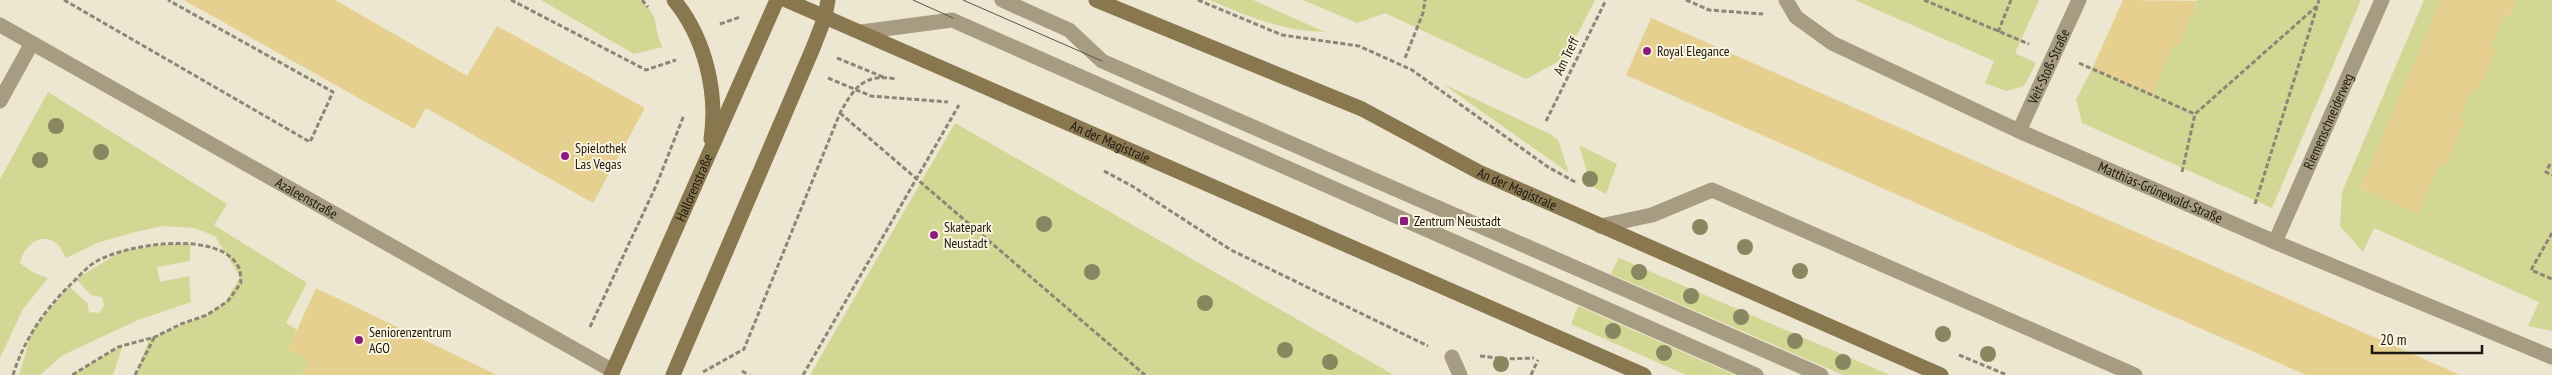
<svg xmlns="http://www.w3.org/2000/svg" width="2552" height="375" viewBox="0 0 2552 375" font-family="'PT Sans Narrow',sans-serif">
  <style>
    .green { fill: #d3d794 }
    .building { fill: #e5d08f }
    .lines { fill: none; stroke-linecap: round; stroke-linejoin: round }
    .path { stroke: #8b8676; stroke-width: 3; stroke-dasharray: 5 2.5; stroke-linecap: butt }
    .lane { stroke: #a79b81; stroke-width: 15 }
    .street { stroke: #a79b81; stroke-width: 15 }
    .secondary { stroke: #897750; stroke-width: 15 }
    .tram { stroke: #585549; stroke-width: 1 }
    .tree { fill: #89875f }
    .poi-dot { fill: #8c1b7e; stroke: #faf3dd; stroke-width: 2 }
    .labels { text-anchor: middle; stroke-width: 4; stroke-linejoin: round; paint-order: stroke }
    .poi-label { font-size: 14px; fill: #1a1810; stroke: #faf3dd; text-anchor: start }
    .street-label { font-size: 14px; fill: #1a1810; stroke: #faf3dd }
  </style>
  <rect width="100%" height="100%" fill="#ede6d0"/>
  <path class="green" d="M541,0h98c25,19 11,25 24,47l-29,7z
    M1210,0h43l72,32c-42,-1 -76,-15 -115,-32z
    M1303,0h292l-30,58 -39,21 -141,-66 -28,10z
    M1855,0h184l-24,53 21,10 -12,23 -18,5 -21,-8 9,-22z
    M2197,0h164l-89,208 -190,-85 -6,-23 16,-31 82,-25 5,2 19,-45z
    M2424,0h17l-81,188 58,26 22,-51 5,2 15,-47 13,-30 5,2 12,-43 15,-33 5,2 7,-16h35v331l-24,-5 11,-24 -165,-74 -11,24 -23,-26 2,-34z
    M1443,84l109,51 6,5 11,33z
    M48,92l179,112 -13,21 93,58 -21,40 11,7 -9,20 22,10 -7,15h-166c1,-12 9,-24 12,-36l58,-24 17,-11 16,-27 -25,-41 -21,-8 -31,-2 -28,6 -38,11 -31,15c-3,-4 -5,-11 -9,-14 -16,-14 -34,3 -37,19l14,10 14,5 -25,31 -23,49v-179z
    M955,123l439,252h-584z
    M1579,145l38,19 -11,30 -15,-8z
    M170,244h20v17l-33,6 3,15 29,-6 2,26 -53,18 -75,35 -23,20h-21l13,-44 37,-45 18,17 2,9 10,1 5,-7 -2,-9 -11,-2 -15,-16 46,-28z
    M1619,257v1l271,117h-47l-232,-101z
    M1578,306l157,69h-49l-115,-51z
    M123,345l-10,30h-41z"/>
  <path class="building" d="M184,0h151l132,76 30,-50 148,82 -52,95 -167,-95 -12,21z
    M2123,0l75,1 -19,45 -5,-2 -22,51 -60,-26z
    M2441,0h76l-7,16 -5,-2 -15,33 6,2 -18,42 -5,-3 -13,30 5,2 -20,46 -5,-3 -22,51 -58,-26z
    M1651,18l809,357h-154l-680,-300z
    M316,288l181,87h-194l7,-15 -22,-10z"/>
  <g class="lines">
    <path class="path" d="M64,0l246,142 23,-50 -165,-92
      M511,0l135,70 30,-10
      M642,0l6,7
      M1198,0l84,35 77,11 53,24 136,97 29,16
      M1686,0l23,10 54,4
      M1924,0l105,44
      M720,24l20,-7
      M1998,32l13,-32
      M837,58l46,19
      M1405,58l18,-45 2,-13
      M2079,63l116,51
      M828,78l43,18 77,6
      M840,113l305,262
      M1546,121l60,-121
      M2550,164l-4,8 6,3
      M1104,171l28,15 99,64 197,96
      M2182,172l13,-58 122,-108 2,-6
      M2255,204l62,-197
      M2552,233l-21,37 21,9
      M590,327l66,-141 28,-71
      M1959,355l48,20
      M1480,356l26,3 28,-1
      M742,371l7,4
      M703,372l41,-23 96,-236c14,-25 24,-40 55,-34
      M13,375c11,-35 30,-63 56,-89 9,-8 17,-19 28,-25 30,-17 124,-32 142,7 2,4 1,11 2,15l-13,18 -21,14 -26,9 -26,13 -37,10 -46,28
      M135,375l19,-37
      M803,375l156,-270
      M1531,375l7,-15"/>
    <path class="lane" d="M1002,0l67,30 33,31 719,314
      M861,32l91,-12 804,355
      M1600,226l52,-11 60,-25 423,185"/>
    <g class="street">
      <path id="s1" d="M1786,0l10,17 36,26 187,88 256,111 277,115"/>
      <path id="s2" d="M0,25l613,346"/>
      <path d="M0,101l32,-58"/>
      <path id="s3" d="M2019,131l60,-131"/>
      <path id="s4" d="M2275,242l107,-242"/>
      <path d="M1452,357l8,18"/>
    </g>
    <g class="secondary">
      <path d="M674,0c31,38 44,92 37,139"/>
      <path id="s5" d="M786,0l858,375"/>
      <path id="s6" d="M1096,0l266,109 117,63 462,203"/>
      <path id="s7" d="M611,375l166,-375"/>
      <path d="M673,375l140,-327 12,-31 3,-17"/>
    </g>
    <path class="tram" d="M913,0l40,18
      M963,0l139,61"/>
  </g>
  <g class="tree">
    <circle cx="56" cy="126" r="8"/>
    <circle cx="101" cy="152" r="8"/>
    <circle cx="40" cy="160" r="8"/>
    <circle cx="1590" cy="179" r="8"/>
    <circle cx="1044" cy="224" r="8"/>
    <circle cx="1700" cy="227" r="8"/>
    <circle cx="1745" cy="247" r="8"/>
    <circle cx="1800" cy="271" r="8"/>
    <circle cx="1092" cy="272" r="8"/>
    <circle cx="1639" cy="272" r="8"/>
    <circle cx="1691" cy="296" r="8"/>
    <circle cx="1205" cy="303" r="8"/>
    <circle cx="1741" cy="317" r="8"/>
    <circle cx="1613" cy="331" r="8"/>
    <circle cx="1943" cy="334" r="8"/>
    <circle cx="1795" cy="341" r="8"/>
    <circle cx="1285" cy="350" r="8"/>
    <circle cx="1664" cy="353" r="8"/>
    <circle cx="1988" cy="354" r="8"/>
    <circle cx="1330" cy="362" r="8"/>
    <circle cx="1843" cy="362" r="8"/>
    <circle cx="1501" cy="364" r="8"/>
  </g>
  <g class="poi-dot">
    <circle cx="1647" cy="51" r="5"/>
    <circle cx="565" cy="156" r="5"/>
    <rect x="1399" y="216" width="10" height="10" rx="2.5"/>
    <circle cx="934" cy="235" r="5"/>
    <circle cx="359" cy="340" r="5"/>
  </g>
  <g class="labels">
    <g class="poi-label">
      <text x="1657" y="56">Royal Elegance</text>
      <text x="575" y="153">Spielothek<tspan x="575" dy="16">Las Vegas</tspan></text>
      <text x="1414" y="226">Zentrum Neustadt</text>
      <text x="944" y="232">Skatepark<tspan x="944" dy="16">Neustadt</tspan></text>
      <text x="369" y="337">Seniorenzentrum<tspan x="369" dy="16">AGO</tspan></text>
    </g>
    <g class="street-label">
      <text transform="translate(1566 56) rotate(-64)" y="5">Am Treff</text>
      <text dy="5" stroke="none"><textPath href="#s3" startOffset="71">Veit-Stoß-Straße</textPath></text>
      <text dy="5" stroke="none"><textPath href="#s4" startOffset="132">Riemenschneiderweg</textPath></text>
      <text dy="5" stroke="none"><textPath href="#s5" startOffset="354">An der Magistrale</textPath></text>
      <text dy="5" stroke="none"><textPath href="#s7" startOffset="205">Hallorenstraße</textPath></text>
      <text dy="5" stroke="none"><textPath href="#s6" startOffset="462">An der Magistrale</textPath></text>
      <text dy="5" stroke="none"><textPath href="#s1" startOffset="425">Matthias-Grünewald-Straße</textPath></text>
      <text dy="5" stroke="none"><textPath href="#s2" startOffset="352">Azaleenstraße</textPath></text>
    </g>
  </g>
  <path d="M2372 345v8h110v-8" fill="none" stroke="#1a1810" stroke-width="2.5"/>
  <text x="2380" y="345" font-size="15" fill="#1a1810" stroke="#faf3dd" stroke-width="4" paint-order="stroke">20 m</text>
</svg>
